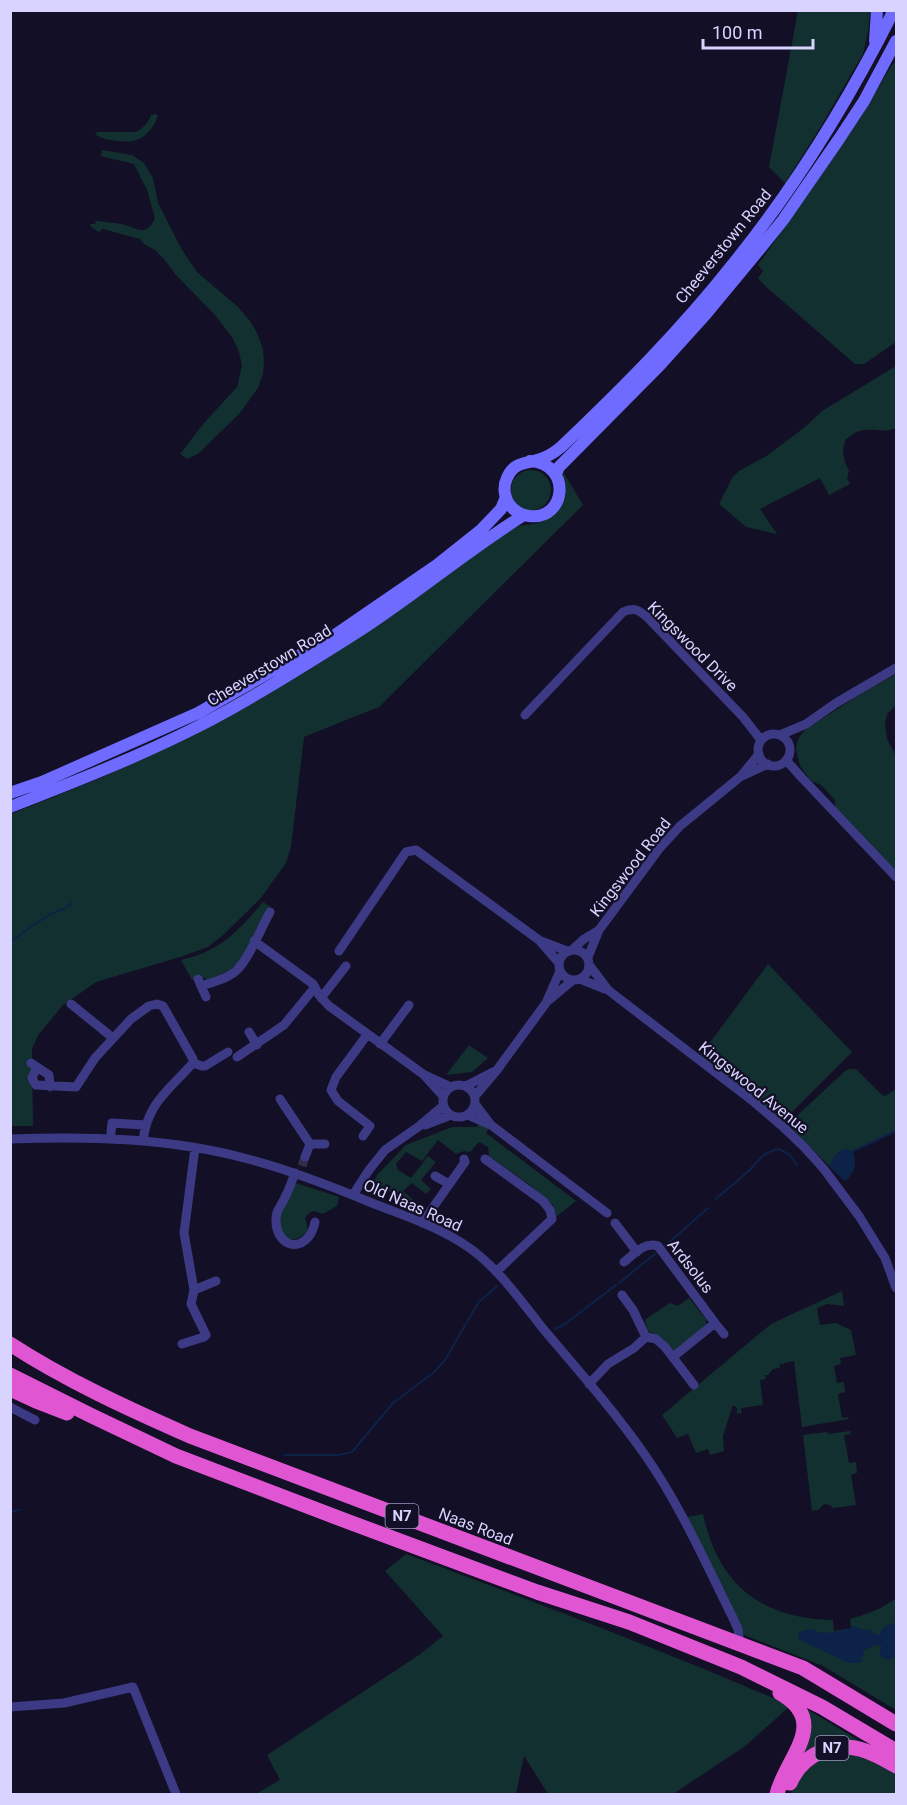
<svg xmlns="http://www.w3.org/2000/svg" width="907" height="1805" viewBox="0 0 907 1805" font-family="Roboto,sans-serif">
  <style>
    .green { fill: #12302f }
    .water { fill: #0c2248 }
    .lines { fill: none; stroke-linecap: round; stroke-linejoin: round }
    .stream { stroke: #0c2248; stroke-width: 2 }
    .minor-tunnel { stroke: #312d47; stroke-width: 9; stroke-dasharray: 9 4.5; stroke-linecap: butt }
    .minor { stroke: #3d3a85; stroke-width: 9 }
    .secondary { stroke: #6f6bff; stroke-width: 12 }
    .trunk { stroke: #e055d1; stroke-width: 15 }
    .labels { text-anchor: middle; stroke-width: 4.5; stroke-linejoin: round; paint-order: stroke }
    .shield { fill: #130f26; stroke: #9e99be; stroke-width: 1.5 }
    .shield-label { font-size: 15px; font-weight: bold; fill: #d9d4ff }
    .street-label { font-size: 16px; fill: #d9d4ff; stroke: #130f26 }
  </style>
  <rect width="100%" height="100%" fill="#130f26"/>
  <path class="green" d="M798,11h72l-2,21 -5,22 -43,74 -35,55 -16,-16z
    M896,62v280l-32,22h-9l-92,-80 -5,-6 5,-7 -5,-6 104,-150 29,-49z
    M155,114l3,1c-7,20 -19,29 -40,26 -9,-1 -16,-2 -23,-7l2,-2h39c6,-3 13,-10 15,-17z
    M102,150l30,5 12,8 9,15 5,25 24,47 15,22 41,35 12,14 7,12 6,16 1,12 -1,13 -5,14 -18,25 -42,41 -11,5 -7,-5 24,-31 33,-36 5,-21 -3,-14 -7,-15 -18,-23 -39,-40 -10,-14 -10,-10 -11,-6 -4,-5 -37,-10 -4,3 -8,-5 -1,-3h5l1,-3c9,1 18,2 26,3 15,4 24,14 33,-6l-8,-28 -13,-26 -33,-8z
    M896,366v62c-11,5 -19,1 -31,2 -7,0 -13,5 -19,9 -5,12 -3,20 3,32l-2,7 3,6 -21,11 -9,-17 -60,31 17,25 -31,-7 -27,-23 13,-26 7,-7 29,-16 37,-28 17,-16z
    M511 490a20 20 0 1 1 40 0a20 20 0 1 1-40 0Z
    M562,470l21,35 -206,204 -1,-1 -72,29 -13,110 -5,16 -26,36 -37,36 -15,12 -28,10 -84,25 -34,24 -23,28 -7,15 1,77h-22v-312l92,-37 104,-51 289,-189c7,-4 14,-8 22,-11 7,-2 16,-1 23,-4 23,-7 24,-32 21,-52z
    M896,674v31l-9,9 -2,11 2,14 9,17v115l-61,-64v-7l-14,-15 -10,-4 -11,-15 -4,-17 2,-10 7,-9 57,-37z
    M263,902l8,5 -18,28 -7,17 -9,12 -8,7 -22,10 -2,-3 -3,1 -2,-3 -8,4 -11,-20c40,-9 57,-29 82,-58z
    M768,964l84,88 -65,65 -5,1 -82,-62z
    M469,1045l19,13 -16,14 -26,3z
    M850,1069h6l24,24 5,3 11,-7v42l-43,20c4,14 2,21 -8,30l-58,-56 58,-54z
    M480,1124l9,4 -3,5 90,68 -20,16 -3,-12 -22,-19 -42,-30 -1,-9 -9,-5 -9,10 -6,-1 -8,3 -18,-14 -16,21 -16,-9 -10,12 2,6 13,8 17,-22 8,6 -15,18 10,9 -5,5 -14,-11 -9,8 15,13 -2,1 -30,-15 -4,9h-3l-8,-5v-9l7,-11 28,-29 46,-18h24z
    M296,1183l43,14 -2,9 -14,8 -9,-3 -5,2 -4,5 3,12c-14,18 -31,9 -28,-12 0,-9 12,-25 16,-35z
    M842,1291l2,15 -17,-2 -10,4 3,17 16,-2 15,7 5,25 -16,3 1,6 -7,2 3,17 7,-1 1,10 -7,2 4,24 6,-1 1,2 -47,8 -8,-66 -10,2v1l-5,1 1,3 -7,1 -5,6h-3l1,4 -6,1 3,25 -22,3 1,5 -5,1v-6l-4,-3 -10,31 1,15 -14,4 -2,-6 -12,4 -8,-19 -11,4 -15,-23 109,-91z
    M689,1298l17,21v6l-30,25h-4l-13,-14 -10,-4 -4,-10 1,-3 24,-16 8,3z
    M850,1431l1,3 -7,1 5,28 7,-1 1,11 -6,2 5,30 -23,3 -3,-3 -6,-1 -6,6 -6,1 -9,-76 24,-3 1,2z
    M703,1514c15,70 58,105 130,106l1,11 17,-3 -1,-9c17,-5 32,-10 46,-21v112l-73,-44 -79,-31 -57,-118z
    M406,1554c126,47 251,94 374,147l8,7 -44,39 -71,47h-125l-24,-38 -8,38h-260l24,-14 -13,-25 152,-100 24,-19 -58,-65z
    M805,1708l83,50 -15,-7 -72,8z
    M844,1752l17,4 35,18v18l-1,2h-104l2,-8 22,-26z"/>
  <path class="water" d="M845,1149l8,2c4,14 2,21 -8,30l-15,-14c2,-10 6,-14 15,-18z
    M896,1622v35h-3l-4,3 -10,-4 3,-10 -6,-1 -12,5 -3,13h-12l-51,-24 1,-7c17,-6 13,0 26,1 8,0 18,-4 26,-5l2,-2 12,4 7,-1 -1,3 8,3 5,-8z"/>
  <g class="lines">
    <path class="stream" d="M10,942c13,-10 27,-20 41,-28 8,-4 15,-5 21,-11
      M851,1154l2,-3 43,-20
      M716,1199c9,-9 20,-16 29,-25 14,-11 14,-21 34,-25l11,6 7,10
      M665,1246l43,-38
      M619,1283l37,-30
      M555,1329l10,-5 51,-39
      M285,1455h53l14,-3 41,-49 41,-31 11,-12 33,-57 19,-17
      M10,1512l9,-2"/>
    <path class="minor-tunnel" d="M302,1166l3,-9"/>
    <path class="minor" d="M525,715l98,-103c11,-5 16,-2 24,5l96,100 18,23
      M758 750a16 16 0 1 1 32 0a16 16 0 1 1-32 0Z
      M780,735l26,-11 30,-21 60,-35
      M786,760l16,18 94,99
      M741,776l18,-22
      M254,941l59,43 6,11 10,11 94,68 20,22
      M541,941l26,10
      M573,949l11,-10 15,-9
      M559 965a15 15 0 1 1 30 0a15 15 0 1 1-30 0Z
      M339,951l67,-99 10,-2 123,90 20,23
      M588,957l11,-27 60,-81 21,-23 60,-49 28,-13
      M590,966l18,24 146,112 28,24 22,21 19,21 36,48 26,42 11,30
      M198,979l8,18
      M580,979l25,10
      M201,986c12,-4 26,-7 35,-15 13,-12 25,-43 34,-59
      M321,998l25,-32
      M549,1000l24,-20
      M71,1004l42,34
      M249,1032l8,13
      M380,1044l29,-39
      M237,1057l47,-32 31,-38
      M31,1063l18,12 1,12
      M193,1063l9,3h3l23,-14
      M37,1067l-5,11 4,7 40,2 19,-29 36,-39 18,-13 8,-2 6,2 30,53v4c-23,26 -46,40 -50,78
      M425,1075l26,12
      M443 1101a16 16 0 1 1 32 0a16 16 0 1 1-32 0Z
      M466,1086l27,-14
      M475,1096l22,-26 49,-67 14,-32
      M280,1099l30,45h15
      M475,1104l16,21 116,88
      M468,1115l23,10
      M425,1125l26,-10
      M111,1133l1,-10 33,2
      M363,1136l7,-10 -32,-25 -7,-11 5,-13 31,-42
      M10,1139c80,-3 161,-1 238,20 42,11 83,27 124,44 30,12 62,22 90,40 34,21 58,57 83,88 34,40 70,81 100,124 35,50 60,107 87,161l6,13 2,15
      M305,1157l5,-13
      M485,1159l58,42 7,9 2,9 -56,53
      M295,1173c-3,7 -5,15 -9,22 -3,9 -11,15 -10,26 0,21 20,33 34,14 3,-4 4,-9 5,-13
      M435,1176l14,8
      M353,1195l16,-25 16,-20 33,-23 25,-21
      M422,1223l43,-61 -1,-3
      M615,1223l22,29
      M624,1262c10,-8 21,-21 34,-16l57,77
      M194,1290l22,-9
      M646,1337l10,2 9,8 29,38
      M182,1344l22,-7 2,-2 -15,-31 3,-14 -10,-57 11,-85
      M673,1357l42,-34 9,11
      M589,1384l19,-20 26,-16 12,-11 -13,-27 -11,-15
      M10,1407l25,13
      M10,1707l54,-4 69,-16 43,107"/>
    <path class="secondary" d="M875,41l2,-31
      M530,461c43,3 36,60 -1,55 -8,-1 -15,-5 -20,-12 -5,-7 -6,-18 -2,-26 7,-17 20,-14 34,-19 8,-3 14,-7 20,-12 60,-57 120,-117 172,-183 63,-78 116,-164 161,-254
      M556,474l3,-7 101,-102 46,-51 48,-58 29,-36 56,-81 25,-38 32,-60
      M10,793l32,-11 156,-69 137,-78 102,-70 44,-35 20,-21 5,-12
      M10,807c64,-25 128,-50 189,-81 54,-28 106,-61 157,-93 58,-37 110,-82 168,-118"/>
    <path class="trunk" d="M10,1344c57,37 119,65 180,92l613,232 93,56
      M10,1375l80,40 86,41 165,63 196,73 92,30 112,45 81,40 74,44
      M10,1389l26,12 31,12
      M790,1783c13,-30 45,-43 76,-32 11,4 21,10 30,15
      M777,1794c9,-36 54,-72 3,-101"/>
  </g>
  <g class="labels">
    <g class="shield">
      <rect x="385.5" y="1504" width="33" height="24" rx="4.5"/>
      <rect x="815.5" y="1736" width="33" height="24" rx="4.5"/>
    </g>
    <g class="shield-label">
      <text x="402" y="1521">N7</text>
      <text x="832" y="1753">N7</text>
    </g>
    <g class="street-label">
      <text transform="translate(723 246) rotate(-51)" y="6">Cheeverstown Road</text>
      <text transform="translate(693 646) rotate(45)" y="6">Kingswood Drive</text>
      <text transform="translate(269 665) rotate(-31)" y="6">Cheeverstown Road</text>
      <text transform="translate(630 867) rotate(-52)" y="6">Kingswood Road</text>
      <text transform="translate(754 1087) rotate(39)" y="6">Kingswood Avenue</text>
      <text transform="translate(413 1205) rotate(24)" y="6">Old Naas Road</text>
      <text transform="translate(691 1266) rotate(52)" y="6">Ardsolus</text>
      <text transform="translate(476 1526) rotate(21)" y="6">Naas Road</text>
    </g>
  </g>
  <rect width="907" height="1805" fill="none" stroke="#d9d4ff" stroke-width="24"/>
  <path d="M703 39v9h110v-9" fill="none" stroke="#d9d4ff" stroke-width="3"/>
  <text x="712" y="39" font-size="18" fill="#d9d4ff" stroke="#130f26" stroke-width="4.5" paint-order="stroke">100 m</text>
</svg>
